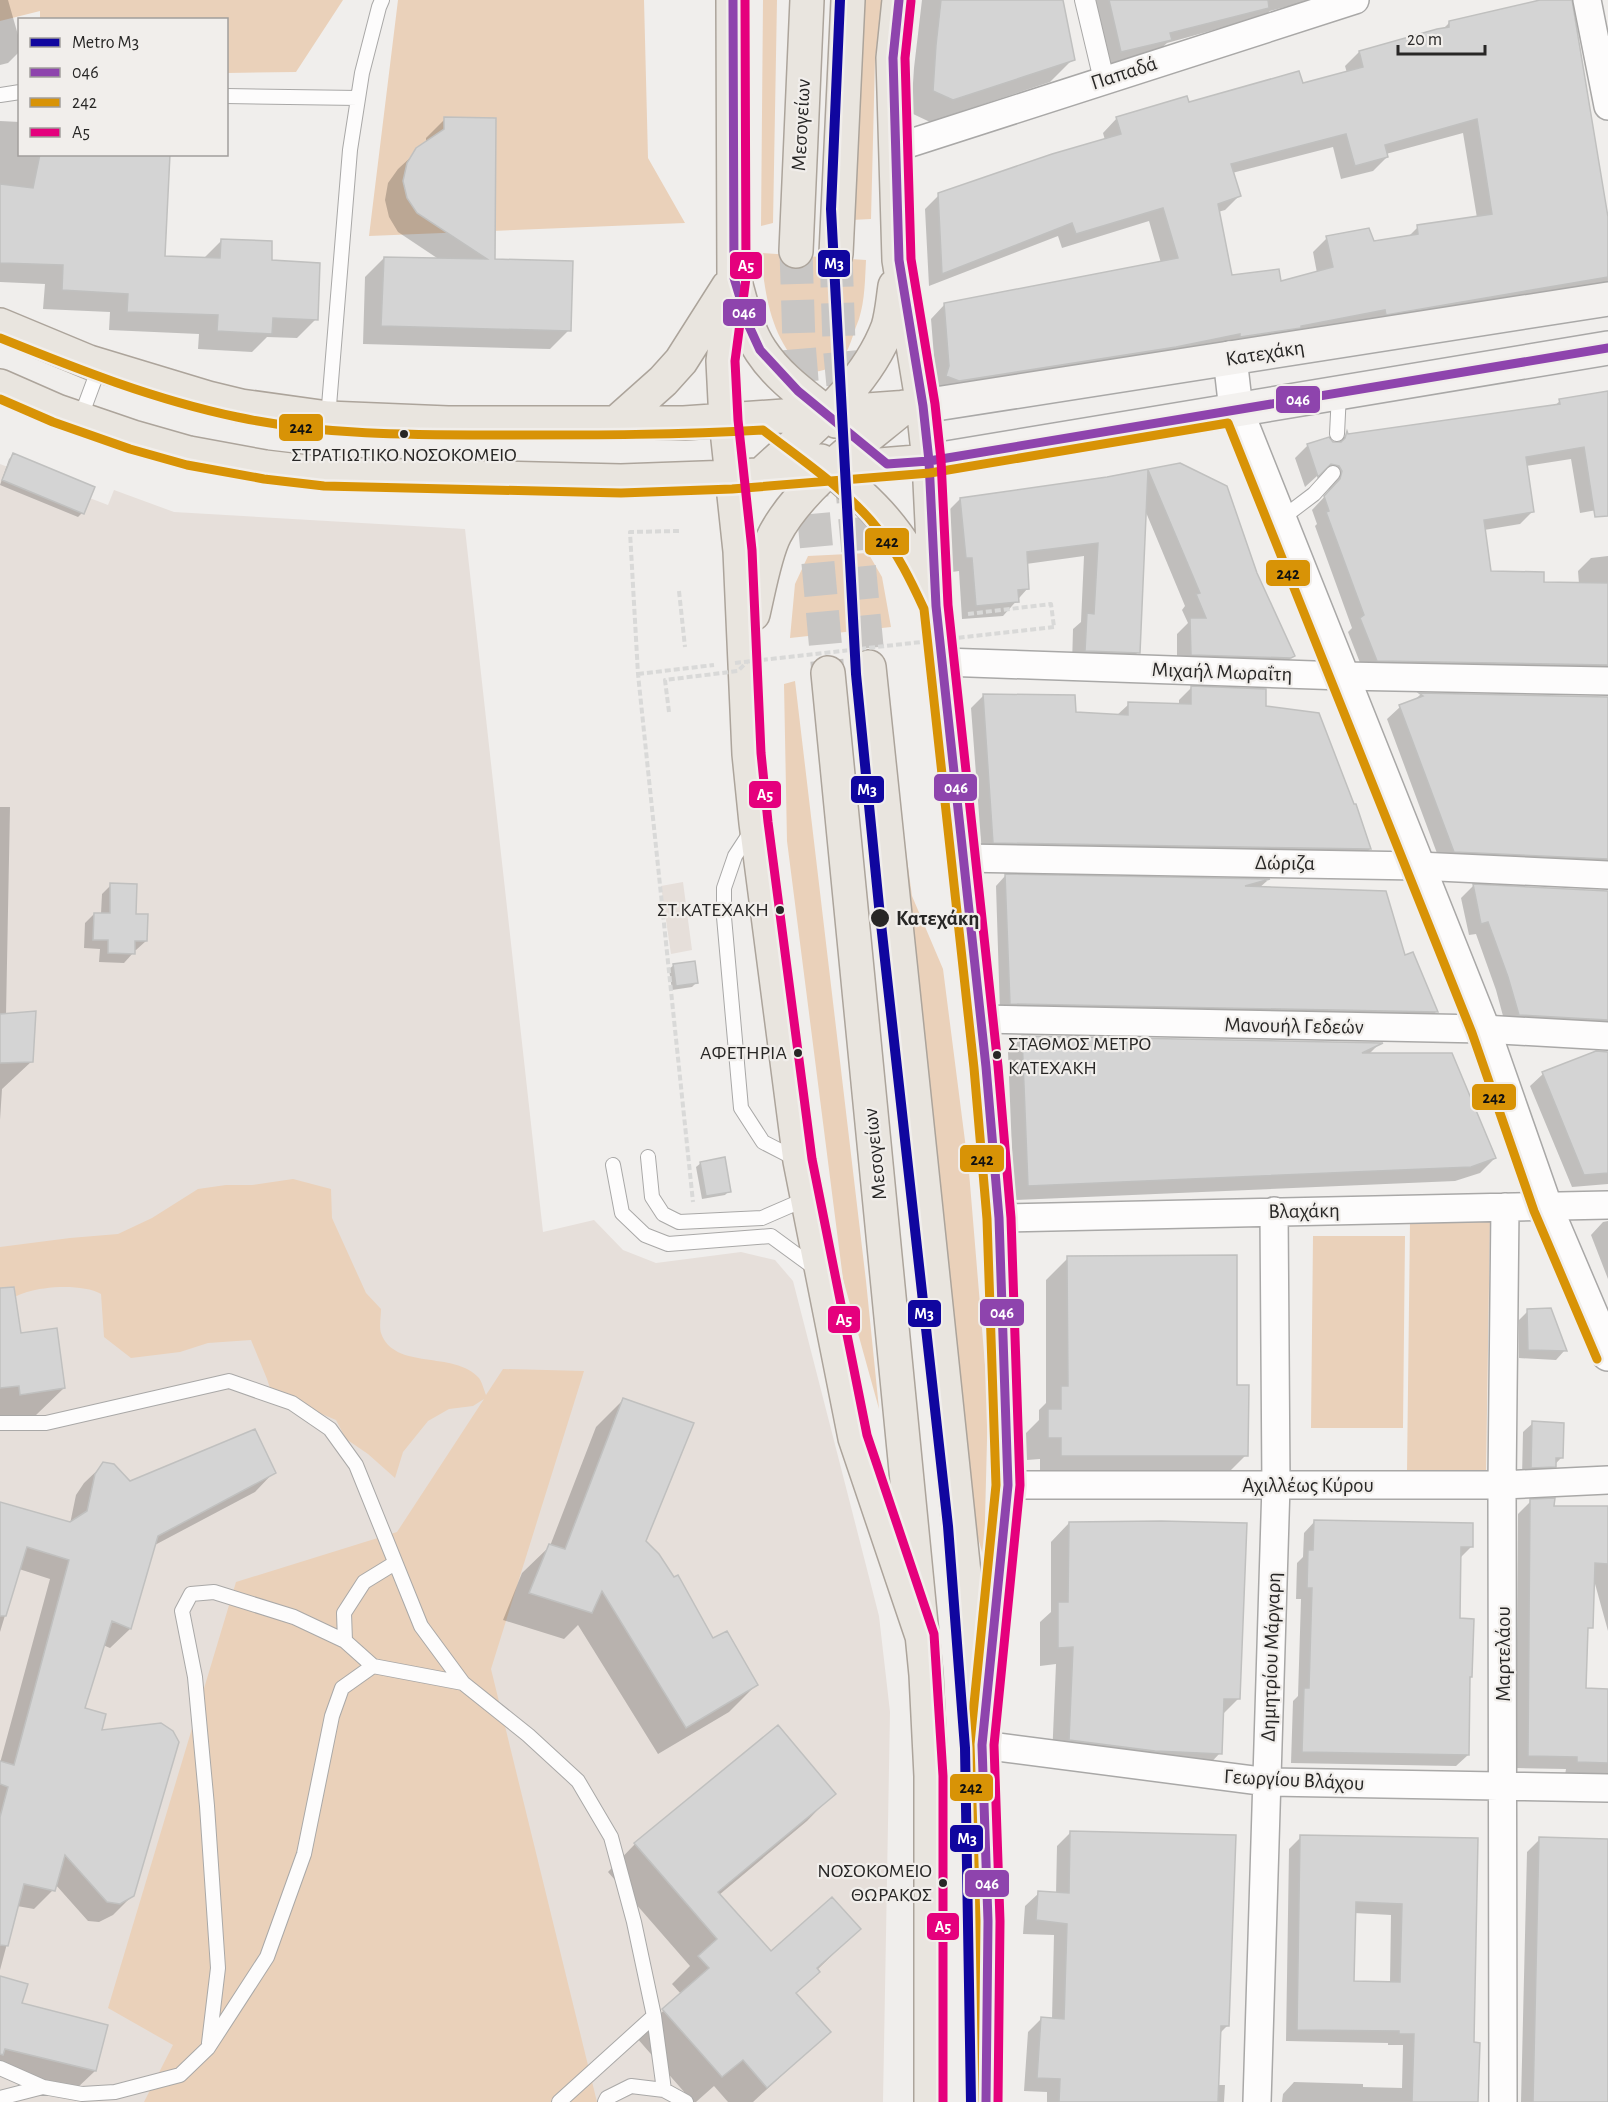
<svg xmlns="http://www.w3.org/2000/svg" width="1608" height="2102" font-family="'Alegreya Sans',sans-serif">
	<rect width="100%" height="100%" fill="#f0eeec"/>
	<!-- built -->
	<path fill="#e6dfda" d="M0,464l108,41 6,-15 60,22 291,17 78,703 51,-12 29,30 33,13 85,-11 34,8 18,21 86,335 11,96 -7,390h-883z
		M683,882l9,68 -21,4 -10,-68z"/>
	<!-- green -->
	<path fill="#ead1ba" d="M0,0h343l-47,72 -69,1 -1,-53 -186,-1v-8l-40,10z
		M398,0h246l4,158 37,65 -316,13z
		M763,0h14l-4,223 -12,3z
		M859,0h23l-7,60 -4,159 -20,1z
		M761,253l105,7c-1,19 -1,40 -7,59 -4,9 -7,21 -11,30 -2,4 -6,7 -9,10 -18,19 -34,15 -49,-5 -21,-29 -26,-67 -29,-101z
		M868,553l14,24 9,50 -101,11 5,-54 13,-28z
		M795,681l71,600 13,128 -36,-130 -56,-438 -3,-157z
		M883,682l29,214 31,73 26,203 19,229 -4,158 -16,-56z
		M293,1179l38,10 1,29 34,75 15,16c0,7 -2,17 0,24 13,38 73,17 98,45 3,4 5,12 7,17l17,-26 81,2 -93,298 106,433h-453l29,-57 -65,-37 128,-426 161,-50 87,-133 -11,7 -24,3 -21,12 -25,31 -8,26 -27,-24 -22,-15 -10,-19 -31,-13 -30,-4 -8,-24 -16,-39 -43,3 -28,9 -49,6 -27,-21 -3,-43c-17,-10 -55,-8 -74,-2 -10,3 -17,8 -27,9v-54l70,-9 48,-4 34,-16 46,-29 28,-4h26z
		M1410,1221h80l-4,252 -79,-1z
		M1313,1236h92l-2,192h-92z"/>
	<!-- shadow -->
	<path fill="#0003" fill-rule="evenodd" d="M0,0h8l12,42v9l-12,12 -8,2z
		M922,0h140l11,59 -23,23 -120,40 -19,-9 3,-45z
		M1094,0h217l-41,11 -6,5 -97,27 -10,9 -48,12z
		M1545,0h25l38,228v54l-6,7 -669,102 3,-9 -5,-63 14,-15 216,-41 -12,-42 -87,27 -4,-12 -129,50 -4,-77 14,-14 166,-55 -2,-7 14,-15 71,-14 114,-19 45,-12 -2,-7 14,-14 83,-22 7,-7zM1463,133l14,85 -59,9 -10,10 -35,5 -46,-4 -14,14 4,21 -37,10 -49,-6 -13,-65 7,-2 14,-14 -7,-23 101,-26 8,32 32,-8 14,-14 -1,-3z
		M445,119l49,142 75,69 -19,19 -187,-5 2,-67 19,-19 56,2 -42,-28 -9,-15 -4,-17 3,-17 10,-14 28,-26v-5z
		M0,121l20,1v32h148l-4,103 39,2 18,-18 49,21 46,57 -19,19 -30,-1 -15,15 -54,-3 1,-15 -90,-4 1,-18 -67,-3 2,-25 -45,-2z
		M1608,392v116l-28,5 -9,-54 -45,7 6,46 -12,12 -36,6 6,43 52,10 37,1 -1,-13 13,-13 17,-2v128l-244,-11 -16,-41 4,-4 -37,-102 2,-2 -5,-14 16,-17 2,-9 -4,-6 -9,-2 -12,11 -10,-29 13,-13 29,-1 10,-10v2l206,-29 7,-6z
		M13,455l69,58 -4,4 -78,-32 9,-26z
		M1180,465l76,108 37,83 -14,14 -102,-1v-35l11,-11 -6,-13 3,-4 -40,-96 -7,142 -14,15 -52,-2 1,-36 8,-7 3,-66 -58,8 2,24 -25,28 -41,3 -3,-48 -7,1 -6,-59 14,-14 147,-21z
		M1191,688l73,19 91,99 15,43 -12,12 -376,-7 -11,-146 12,-12 91,17 42,3 13,-12 50,1v-5z
		M1420,695l188,3v181l-167,-15 -54,-145 13,-12 13,-6z
		M0,807h10l-4,208 26,46 -30,28 -2,31z
		M1005,876l262,5 -8,7 145,69 8,-3 24,58 -10,10 -426,-9 -4,-127z
		M111,885l24,30 11,26 -10,9h-3v3l-9,10 -25,-1 1,-13 -16,-1 1,-25 9,-9h7l1,-20z
		M1473,886l135,6v142l-102,-7 -10,-37 -20,-56 -7,1 -8,-37z
		M674,965l22,18 -4,4 -20,3 -3,-21z
		M1022,1037l357,7 -10,10 126,104 -15,15 -25,8 -441,19 -6,-148z
		M1608,1052v132l-36,3 -42,-101 13,-12 53,-21z
		M701,1163l28,28 -4,4 -23,4 -6,-32z
		M1608,1221v58l-17,-44 12,-13z
		M1068,1258l168,128 10,69 -22,22 -184,1v-19l-13,1 -1,-27 13,-13v-10l7,-7v-123z
		M0,1310l64,78 -28,27 -36,5z
		M1528,1311l37,39 -9,10 -37,-2v-38z
		M623,1400l21,141 68,99 44,45 -27,27 -71,42 -80,-129 -14,14 -61,-19 19,-47 28,-27 46,-119z
		M1533,1423l28,35 -16,17 -23,2 1,-45z
		M104,1464l25,19 145,-11 -19,20 -102,54 -23,83 -20,19 -7,-3 -19,64 16,22 33,164 -20,20 -14,7 -11,-1 -33,-37 -2,6 -19,19 -17,-3 -17,64v-207l50,-184 -31,-10 -19,63v-128l70,20 6,-29 8,-12z
		M1531,1501l22,7 55,-1v124l-19,-69 -4,128h23v86l-43,-1 1,-6 -50,-1 2,-254z
		M1315,1521l156,26 -11,11 -2,62 13,56 -2,2 -1,77 -12,11 -165,-3 2,-62 5,-5 3,-97h-5l1,-36 6,-6 1,-24z
		M1069,1523l170,175 -17,17 -2,38 -18,19 -150,-14 4,-94 -16,2v-44l11,-10v-70z
		M778,1727l56,66 -27,28 -88,74 52,58 88,-24 -42,41 1,1 -23,23 34,38 -76,70h-25l-14,-16 -18,16h-3l-57,-65 45,-43 -9,-10 18,-18 -82,-94 27,-28z
		M1071,1832l157,193 -9,9 -2,51h8l-1,17h-177v-10l-23,-1 4,-59 13,-13h11l2,-84 -31,-1 2,-28 14,-13 17,1 1,-48z
		M1301,1837l176,3 -4,204 4,58h-195l1,-8 11,-12 69,2v3l39,1 1,-43h-15v-2l-102,-2 3,-192zM1354,1913l37,2 -1,68h-38z
		M1540,1839l68,1v262h-87l6,-250z
		M0,1978l20,26 86,22 -11,45 -20,19 -75,-19z"/>
	<!-- building -->
	<path fill="#d4d4d4" stroke="#c0c0bf" stroke-width="1.5" fill-rule="evenodd" d="M941,0h122l12,60 -122,40 -20,-9 3,-46z
		M1109,0h159l1,8 -99,25 2,7 -51,12z
		M1540,0h32l36,217v60l-222,38 -1,-5 -84,16v2l-61,9v-3l-64,13 -217,34 -13,-5 3,-10 -5,-63 234,-45 -15,-50 -87,26 -4,-11 -130,51 -4,-81 114,-39 69,-20 -5,-17 71,-21 2,6 110,-31 4,12 60,-16 -4,-16 78,-22 12,-2v-6zM1477,119l15,95 -75,11 1,9 -44,7 -5,-13 -43,8 7,31 -52,14 -2,-12 -47,6 -14,-71 23,-8 -10,-32 115,-30 9,32 33,-9 -3,-12z
		M444,117l52,1 -1,141 78,2 -2,70 -190,-5 3,-69 103,2 -70,-46 -10,-15 -4,-17 4,-18 9,-15 28,-19z
		M40,154h130l-5,102 55,2 1,-19 51,2v19l48,3 -2,57 -45,-2 -1,16 -55,-3 1,-16 -91,-3 1,-18 -66,-4 1,-25 -63,-2v-79l33,4z
		M1608,391v125l-13,1 -11,-70 -58,10 8,55 -50,8 7,51 53,1v10l64,1v82l-231,-4 -17,-43 4,-3 -38,-103 3,-1 -5,-15 16,-17 2,-8 -3,-5 -8,-2 -13,13 -11,-33 22,-7 4,5h8l4,-4 2,-7 1,3 212,-30 -1,-5z
		M13,453l82,34 -11,27 -82,-34z
		M1180,463l47,23 30,87 38,83 -4,2 -100,-3 -1,-37h16l-10,-24 4,-1 -52,-123 -8,183 -55,-2 2,-38 7,1 4,-71 -71,9 2,37 -11,1 1,12 -43,4 -4,-48h-6l-6,-60 147,-21z
		M1191,686l75,3v17l53,7 35,91h2l15,45 -378,-6 -10,-149 92,1 1,17 52,3v-13l63,2z
		M1419,693l189,4v162l-154,-7 -55,-147 24,-9z
		M1005,874l265,5 -25,7 141,5 19,64 8,-3 25,60 -428,-8z
		M110,883l27,1 -1,30h12l-1,27h-12v13l-27,-1v-13h-15l1,-27h16z
		M1473,884l135,7v129l-89,-5 -11,-38 -20,-55 -7,2z
		M695,961l3,22 -22,3 -3,-22z
		M36,1011l-3,51 -33,1v-49z
		M1022,1036l361,7 -21,10h90l44,105 -25,9 -443,19z
		M1596,1051l12,1v121l-24,2 -42,-103z
		M725,1157l6,35 -25,4 -6,-34z
		M1237,1255v130h12l-1,71h-187v-18h-13v-29h13v-23h7l-1,-130z
		M14,1287l7,46 36,-5 8,60 -45,7 -1,-9 -19,2v-100z
		M1551,1308l16,43 -39,-1 -1,-41z
		M623,1398l71,25 -48,118 13,13 15,23 4,-2 35,63 14,-7 31,54 -72,43 -84,-137 -10,22 -63,-20 20,-49 16,5z
		M1532,1421l32,2 -1,35h-7v9l-25,1z
		M255,1429l21,44 -118,63 -27,93 -19,-8 -27,87 21,6 -4,16 59,-7 12,8 6,11 -45,154 -14,8 -13,-2 -42,-47 -10,36 -31,-7 -16,62 -8,-1v-128l8,-30 -8,-3v-23l14,4 55,-205 -42,-13 -21,69h-6v-114l70,20 17,-11 8,-37 8,-12 11,2 16,17z
		M1555,1498l-1,8h54v58l-13,-1 -2,65h-5l-2,60 22,1v74l-31,-1v-5l-49,-1 2,-257z
		M1314,1520l159,3v24h-12l-1,71 14,1 -2,58h-2l-1,78 -167,-3 2,-64h5l3,-100h-5l1,-38h5z
		M1161,1521l86,2 -7,176h-16l-2,55 -67,-3 -86,-11 4,-93 -15,1v-46h10l1,-80z
		M778,1725l58,69 -118,98 53,59 61,-54 29,32 -44,39 3,4 -24,21 35,39 -64,56 -24,-28 -21,17 -60,-68 47,-41 -11,-12 19,-17 -83,-96z
		M1070,1831l166,4 -7,191h-8l-3,76h-159l1,-23 -23,-1 4,-61 23,2 3,-95 -31,-4 2,-29 31,2z
		M1300,1835l178,3 -4,204 6,1 -2,59h-66l2,-68h-15v-3l-102,-1zM1356,1902l46,2 -2,78 -46,-1z
		M1539,1837l69,2v263h-75z
		M0,1976l28,8 -6,19 86,22 -12,46 -91,-22 -2,6 -3,-1z"/>
	<g fill="none" stroke-linecap="round" stroke-linejoin="round">
		<!-- primary-tunnel -->
		<path stroke="#c8c6c4" stroke-width="33" stroke-dasharray="33 16" stroke-linecap="butt" d="M796,251l3,92 6,74
			M836,254l3,90 7,73
			M809,465l19,208
			M850,469l19,198"/>
		<!-- service casing -->
		<g stroke="#a9a8a7" stroke-width="16">
			<path id="service" d="M0,95l20,-3
				M226,96l132,2
				M328,418l22,-268 12,-77 17,-66 3,-7
				M80,419l20,-54
				M1337,434l2,-41
				M1281,519l33,-25 19,-21
				M752,830l-17,26 -11,32v29l17,191 22,34 35,18
				M648,1157l4,40 11,17 16,8 83,-4 46,-20
				M613,1165l9,48 23,22 23,9 103,-8 45,33
				M0,1423h46l183,-42 63,22 38,26 26,36 65,161 42,57 65,52 50,46 33,56 23,85 20,94 10,74
				M345,1641l-1,-28 20,-31 31,-19
				M209,2043l9,-75 -11,-162 -12,-129 -13,-66 9,-17 23,-2 80,25 51,24 28,25
				M0,2068l43,19 39,7 33,-2 65,-17 28,-27 59,-91 37,-103 28,-138 10,-28 31,-22 90,17
				M0,2098l43,-11
				M559,2102l95,-86
				M605,2102l2,-4 24,-12 33,4 22,12"/>
		</g>
		<!-- pedestrian casing -->
		<g stroke="#a9a8a7" stroke-width="22">
			<path id="pedestrian" d="M1085,0l19,80"/>
		</g>
		<!-- minor casing -->
		<g stroke="#a9a8a7" stroke-width="30">
			<path id="minor" d="M1587,0l21,106
				M895,148l460,-148
				M943,662l400,14 265,5
				M962,858l456,8 190,9
				M981,1019l502,10 125,7
				M999,1218l609,-13
				M1008,1485h494l106,-5
				M982,1745l286,37 340,6
				M1257,2102l19,-617 -2,-274
				M1503,2102l-1,-617 3,-278"/>
		</g>
		<!-- tertiary casing -->
		<g stroke="#a9a8a7" stroke-width="36">
			<path id="tertiary" d="M1230,358l6,52 247,619 62,177 63,148"/>
		</g>
		<!-- secondary casing -->
		<g stroke="#a9a8a7" stroke-width="36">
			<path id="secondary" d="M923,406l685,-107
				M929,461l679,-113"/>
		</g>
		<!-- primary casing -->
		<g stroke="#aca49b" stroke-width="36">
			<path id="primary" d="M733,0l1,278 -11,83 3,60 14,130 9,203 7,69 44,338 55,277 67,198
				M899,0l-6,58 6,202 24,146 6,55 7,145 50,461 13,151 9,267 -26,260
				M796,251l11,-251
				M836,254l12,-254
				M736,285c6,22 12,47 25,66 19,29 49,48 75,70
				M0,325l89,37 119,36 33,8 87,12 120,5h236l239,-17
				M0,386l57,25 76,26 56,16 76,14 59,7 297,7 110,-4 198,-16
				M617,422l46,-41 18,-20 47,-74
				M821,461c52,42 81,71 109,132
				M762,474c47,-44 103,-86 126,-147 4,-13 5,-28 7,-41
				M753,614c5,-21 12,-61 22,-80 26,-49 87,-92 129,-127
				M869,667l113,1078 6,176 -2,181
				M828,673l98,1002 5,101v326"/>
		</g>
		<!-- path -->
		<path stroke="#d9d9d8" stroke-width="4" stroke-dasharray="6 3" stroke-linecap="butt" d="M679,531l-49,1 8,142 55,528
			M679,591l6,56
			M968,614l83,-10 3,23
			M638,674l76,-9"/>
		<!-- service -->
		<use href="#service" stroke="#fdfcfc" stroke-width="14"/>
		<!-- pedestrian -->
		<use href="#pedestrian" stroke="#fdfcfc" stroke-width="20"/>
		<!-- minor -->
		<use href="#minor" stroke="#fdfcfc" stroke-width="27"/>
		<!-- tertiary -->
		<use href="#tertiary" stroke="#fdfcfc" stroke-width="33"/>
		<!-- secondary -->
		<use href="#secondary" stroke="#f3f1ef" stroke-width="33"/>
		<!-- primary -->
		<use href="#primary" stroke="#e9e5df" stroke-width="33"/>
		<!-- path-bridge -->
		<path stroke="#d9d9d8" stroke-width="4" stroke-dasharray="6 3" stroke-linecap="butt" d="M735,663l319,-36
			M669,712l-4,-32 73,-9 9,-9"/>
		<!-- bus-1 casing -->
		<g stroke="#f1eeeb" stroke-width="14">
			<path id="bus-1" d="M733,0l1,278 14,46 12,26 38,41 89,73 42,-3 679,-113
				M899,0l-6,58 6,202 24,146 6,55 7,145 50,461 13,151 9,267 -26,260 6,176 -2,181"/>
		</g>
		<!-- bus-2 casing -->
		<g stroke="#f1eeeb" stroke-width="14">
			<path id="bus-2" d="M0,338c77,31 155,62 237,79 89,19 181,18 272,18 84,0 169,0 254,-5 40,31 84,60 115,99 20,25 33,52 46,80l50,459 13,151 9,266 -26,259 6,177 -2,181
				M0,399l53,23 77,27 57,16 77,14 60,7 297,7 111,-4 198,-16 298,-50 244,610 62,178 63,148"/>
		</g>
		<!-- bus-3 casing -->
		<g stroke="#f1eeeb" stroke-width="14">
			<path id="bus-3" d="M745,0l1,278 -11,83 3,59 14,130 9,203 7,69 44,337 55,276 67,199 9,142v326
				M911,1l-6,57 6,201 24,145 6,56 7,145 50,461 13,152 9,267 -26,260 6,176 -2,181"/>
		</g>
		<!-- bus-1 -->
		<use href="#bus-1" stroke="#8e44ad" stroke-width="9"/>
		<!-- bus-2 -->
		<use href="#bus-2" stroke="#d89306" stroke-width="9"/>
		<!-- bus-3 -->
		<use href="#bus-3" stroke="#e5007d" stroke-width="9"/>
		<!-- metro-1 casing -->
		<g stroke="#f1eeeb" stroke-width="15">
			<path id="metro-1" d="M840,0l-9,209 25,465 23,232 69,620 17,222 6,354"/>
		</g>
		<!-- metro-1 -->
		<use href="#metro-1" stroke="#10069f" stroke-width="10"/>
	</g>
	<!-- markers -->
	<g fill="#282726" stroke="#f1eeeb" stroke-width="2">
		<circle cx="404" cy="434" r="5"/>
		<circle cx="780" cy="910" r="5"/>
		<circle cx="880" cy="918" r="10"/>
		<circle cx="798" cy="1053" r="5"/>
		<circle cx="997" cy="1055" r="5"/>
		<circle cx="943" cy="1883" r="5"/>
	</g>
	<g text-anchor="middle" dominant-baseline="central" stroke-width="4.5" stroke-linejoin="round" paint-order="stroke">
		<!-- bus labels -->
		<g font-size="20" fill="#282726" stroke="#f1eeeb" text-anchor="end">
			<text x="404" y="455" text-anchor="middle">ΣΤΡΑΤΙΩΤΙΚΟ ΝΟΣΟΚΟΜΕΙΟ</text>
			<text x="769" y="910">ΣΤ.ΚΑΤΕΧΑΚΗ</text>
			<text x="1008" y="1044" text-anchor="start">ΣΤΑΘΜΟΣ ΜΕΤΡΟ<tspan x="1008" dy="24">ΚΑΤΕΧΑΚΗ</tspan></text>
			<text x="787" y="1053">ΑΦΕΤΗΡΙΑ</text>
			<text x="932" y="1871">ΝΟΣΟΚΟΜΕΙΟ<tspan x="932" dy="24">ΘΩΡΑΚΟΣ</tspan></text>
		</g>
		<!-- street labels -->
		<g font-size="21" fill="#282726" stroke="#f1eeeb">
			<text transform="translate(1124 73) rotate(-18)">Παπαδά</text>
			<text transform="translate(801 125) rotate(-87)">Μεσογείων</text>
			<text transform="translate(1265 353) rotate(-9)">Κατεχάκη</text>
			<text transform="translate(1222 672) rotate(2)">Μιχαήλ Μωραΐτη</text>
			<text transform="translate(1285 863) rotate(1)">Δώριζα</text>
			<text transform="translate(1294 1026) rotate(1)">Μανουήλ Γεδεών</text>
			<text transform="translate(875 1154) rotate(-96)">Μεσογείων</text>
			<text transform="translate(1304 1211) rotate(-1)">Βλαχάκη</text>
			<text x="1308" y="1485">Αχιλλέως Κύρου</text>
			<text transform="translate(1503 1654) rotate(-90)">Μαρτελάου</text>
			<text transform="translate(1271 1657) rotate(-88)">Δημητρίου Μάργαρη</text>
			<text transform="translate(1294 1780) rotate(3)">Γεωργίου Βλάχου</text>
		</g>
		<!-- stop labels -->
		<g font-size="21" font-weight="bold" fill="#282726" stroke="#f1eeeb" text-anchor="start">
			<text x="896" y="918">Κατεχάκη</text>
		</g>
	</g>
	<g stroke="#f1eeeb" stroke-width="2">
		<rect x="817" y="249" width="34" height="29" rx="6" fill="#10069f"/>
		<rect x="729" y="251" width="34" height="29" rx="6" fill="#e5007d"/>
		<rect x="722" y="298" width="45" height="29" rx="6" fill="#8e44ad"/>
		<rect x="1275" y="385" width="46" height="29" rx="6" fill="#8e44ad"/>
		<rect x="278" y="413" width="46" height="29" rx="6" fill="#d89306"/>
		<rect x="864" y="527" width="46" height="29" rx="6" fill="#d89306"/>
		<rect x="1265" y="559" width="46" height="28" rx="6" fill="#d89306"/>
		<rect x="933" y="773" width="45" height="29" rx="6" fill="#8e44ad"/>
		<rect x="850" y="775" width="35" height="29" rx="6" fill="#10069f"/>
		<rect x="748" y="780" width="34" height="29" rx="6" fill="#e5007d"/>
		<rect x="1471" y="1083" width="46" height="28" rx="6" fill="#d89306"/>
		<rect x="959" y="1144" width="46" height="29" rx="6" fill="#d89306"/>
		<rect x="979" y="1298" width="46" height="29" rx="6" fill="#8e44ad"/>
		<rect x="907" y="1299" width="35" height="29" rx="6" fill="#10069f"/>
		<rect x="827" y="1305" width="34" height="29" rx="6" fill="#e5007d"/>
		<rect x="949" y="1773" width="45" height="29" rx="6" fill="#d89306"/>
		<rect x="949" y="1824" width="35" height="29" rx="6" fill="#10069f"/>
		<rect x="964" y="1869" width="46" height="29" rx="6" fill="#8e44ad"/>
		<rect x="926" y="1912" width="34" height="29" rx="6" fill="#e5007d"/>
	</g>
	<g font-size="16" text-anchor="middle" font-weight="bold" fill="#fff">
		<text x="834" y="269">Μ3</text>
		<text x="746" y="271">A5</text>
		<text x="744" y="318">046</text>
		<text x="1298" y="405">046</text>
		<text x="956" y="793">046</text>
		<text x="867" y="795">Μ3</text>
		<text x="765" y="800">A5</text>
		<text x="1002" y="1318">046</text>
		<text x="924" y="1319">Μ3</text>
		<text x="844" y="1325">A5</text>
		<text x="967" y="1844">Μ3</text>
		<text x="987" y="1889">046</text>
		<text x="943" y="1932">A5</text>
	</g>
	<g font-size="16" text-anchor="middle" font-weight="bold" fill="#111">
		<text x="301" y="433">242</text>
		<text x="887" y="547">242</text>
		<text x="1288" y="579">242</text>
		<text x="1494" y="1103">242</text>
		<text x="982" y="1165">242</text>
		<text x="971" y="1793">242</text>
	</g>
	<!-- legend -->
	<rect x="18" y="18" width="210" height="138" fill="#f1eeeb" stroke="#a19e9c" stroke-width="1.5"/>
	<rect x="30" y="38" width="30" height="9" fill="#10069f" stroke="#a19e9c" stroke-width="1.5"/>
	<text x="72" y="48" font-size="18" fill="#282726">Metro Μ3</text>
	<rect x="30" y="68" width="30" height="9" fill="#8e44ad" stroke="#a19e9c" stroke-width="1.5"/>
	<text x="72" y="78" font-size="18" fill="#282726">046</text>
	<rect x="30" y="98" width="30" height="9" fill="#d89306" stroke="#a19e9c" stroke-width="1.5"/>
	<text x="72" y="108" font-size="18" fill="#282726">242</text>
	<rect x="30" y="128" width="30" height="9" fill="#e5007d" stroke="#a19e9c" stroke-width="1.5"/>
	<text x="72" y="138" font-size="18" fill="#282726">A5</text>
	<!-- scale -->
	<path d="M1398 45v9h87v-9" fill="none" stroke="#282726" stroke-width="3"/>
	<text x="1407" y="45" font-size="18" fill="#282726" stroke="#f1eeeb" stroke-width="4.5" paint-order="stroke">20 m</text>
</svg>
